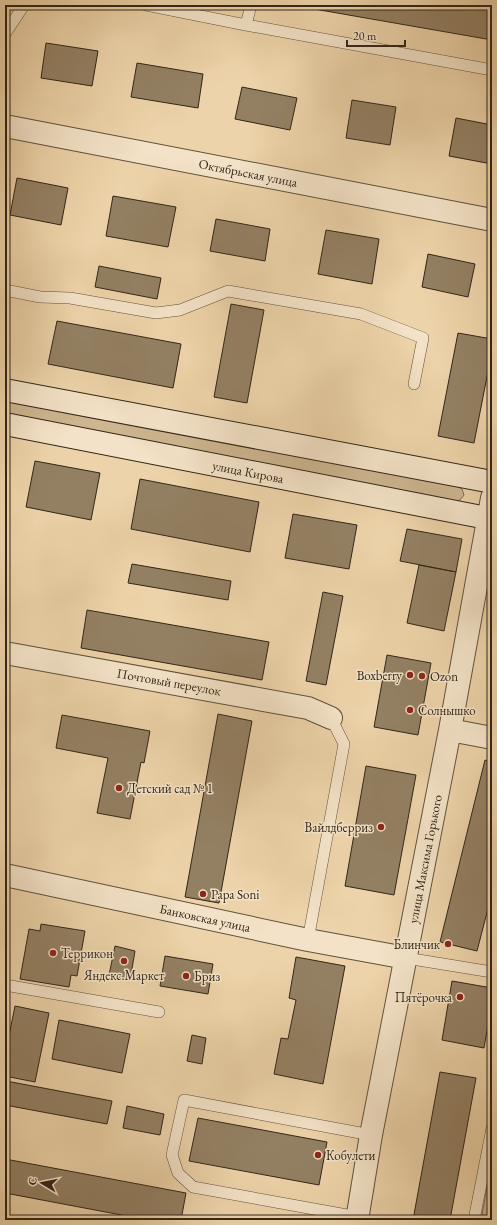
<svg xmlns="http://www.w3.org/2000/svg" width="497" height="1225" font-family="'EB Garamond',serif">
	<rect width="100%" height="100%" fill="#edd3a9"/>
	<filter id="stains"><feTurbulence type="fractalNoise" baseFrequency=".005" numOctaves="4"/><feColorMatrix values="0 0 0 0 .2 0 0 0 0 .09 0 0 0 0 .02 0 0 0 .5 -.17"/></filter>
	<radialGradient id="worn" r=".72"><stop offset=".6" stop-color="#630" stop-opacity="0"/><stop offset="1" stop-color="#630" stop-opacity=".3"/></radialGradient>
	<!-- green -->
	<path fill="#cdb690" stroke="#806e54" d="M5,399l451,87 6,3 2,6 -4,5 -5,1 -450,-87z
		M492,1158v59l-10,-2z"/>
	<!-- building -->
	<path fill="#938063" stroke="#322618" d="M298,5h194v35l-195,-34z
		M46,43l52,8 -6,35 -51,-8z
		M137,63l66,11 -5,34 -67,-11z
		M242,87l55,11 -7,32 -55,-11z
		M352,100l44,7 -6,38 -44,-7z
		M456,118l36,7v39l-43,-8z
		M17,178l51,10 -7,37 -51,-10z
		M113,196l63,11 -8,40 -62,-11z
		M216,219l54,10 -5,32 -55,-10z
		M326,230l53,9 -7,45 -54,-10z
		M428,254l47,10 -7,33 -46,-10z
		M99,266l62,12 -4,21 -62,-12z
		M231,304l33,6 -17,93 -33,-6z
		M57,321l124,23 -8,44 -125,-24z
		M458,333l34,6v12l-18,92 -36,-7z
		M35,461l65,12 -9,47 -65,-13z
		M140,479l119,23 -9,50 -119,-23z
		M293,514l64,11 -8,44 -64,-11z
		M407,529l55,10 -6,33 -56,-11z
		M132,564l99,17 -3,19 -100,-17z
		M419,565l37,7 -12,59 -37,-8z
		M323,592l20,4 -17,89 -20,-4z
		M87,610l182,32 -7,38 -181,-32z
		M387,655l44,8 -13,72 -44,-8z
		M218,714l34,7 -33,182 -34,-6z
		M62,715l88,16 -6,32 -3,-1 -11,57 -33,-6 11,-55 -52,-10z
		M485,760l7,2v131l-15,58 -37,-9z
		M366,766l50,9 -22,120 -49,-9z
		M41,924l44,7 -8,45 -6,-1 -2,12 -49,-8 9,-50 11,2z
		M115,946l20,5 -5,29 -21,-5z
		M165,956l48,8 -5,30 -48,-8z
		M296,957l49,9 -22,118 -49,-10 7,-36 7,1 8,-39 -7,-2z
		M452,981l40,7v14l-8,46 -42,-8z
		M15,1006l34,7 -14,69 -30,-6v-20z
		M59,1020l71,14 -8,39 -70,-14z
		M192,1035l14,3 -4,26 -15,-3z
		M440,1072l36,6 -26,142h-37z
		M6,1081l106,20 -5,23 -102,-19z
		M127,1106l37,8 -4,21 -37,-7z
		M198,1118l129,24 -8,43 -130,-24z
		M5,1159l181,34 -5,27h-33l-143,-27z"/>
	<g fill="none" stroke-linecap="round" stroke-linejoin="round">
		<!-- lane casing -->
		<g stroke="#61513c" stroke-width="12">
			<path id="lane" d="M146,5l100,20 246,45
				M246,25l5,-20
				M5,34l19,-29
				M5,290l35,7 30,1 86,15 24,-3 48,-19 133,23 62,24 -9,46
				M308,940l36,-196 -13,-26
				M406,958l86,14
				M5,985l154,27
				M358,1217l-165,-30 -15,-14 -6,-18 12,-55 187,35
				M474,1220l18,-92"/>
		</g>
		<!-- street casing -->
		<g stroke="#61513c" stroke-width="24">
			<path id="street" d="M5,126l487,94
				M5,653l303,55 23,10
				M450,730l42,8
				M5,875l303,65 98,18
				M357,1220l14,-85 79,-405 42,-232"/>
		</g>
		<!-- secondary casing -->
		<g stroke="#322618" stroke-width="24">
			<path id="secondary" d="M5,390l487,92
				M5,424l487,95"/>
		</g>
		<!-- lane -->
		<use href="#lane" stroke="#f3e2c7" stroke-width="11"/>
		<!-- street -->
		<use href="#street" stroke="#f3e2c7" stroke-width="22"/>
		<!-- secondary -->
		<use href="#secondary" stroke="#f3e2c7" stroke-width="22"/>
	</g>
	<!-- markers -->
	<g fill="#8f2418" stroke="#f3e2c7" stroke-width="1.5">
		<circle cx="410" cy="675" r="4"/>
		<circle cx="422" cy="676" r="4"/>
		<circle cx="410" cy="710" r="4"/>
		<circle cx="119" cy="788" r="4"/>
		<circle cx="381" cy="827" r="4"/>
		<circle cx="203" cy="894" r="4"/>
		<circle cx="448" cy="944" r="4"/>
		<circle cx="53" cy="953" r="4"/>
		<circle cx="124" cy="961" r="4"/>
		<circle cx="186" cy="976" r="4"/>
		<circle cx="460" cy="997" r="4"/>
		<circle cx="318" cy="1155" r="4"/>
	</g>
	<g text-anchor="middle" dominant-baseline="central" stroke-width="3" stroke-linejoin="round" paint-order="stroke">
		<!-- street labels -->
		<g font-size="13" fill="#322618" stroke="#f3e2c7">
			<text transform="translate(248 173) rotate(11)">Октябрьская улица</text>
			<text transform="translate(248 472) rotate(11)">улица Кирова</text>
			<text transform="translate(169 682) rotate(10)">Почтовый переулок</text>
			<text transform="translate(425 859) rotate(-79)">улица Максима Горького</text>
			<text transform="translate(205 918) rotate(12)">Банковская улица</text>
		</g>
		<!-- poi labels -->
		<g font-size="13" fill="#322618" stroke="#f3e2c7" text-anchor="start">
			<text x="402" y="675" text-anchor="end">Boxberry</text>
			<text x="430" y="676">Ozon</text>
			<text x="418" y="710">Солнышко</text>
			<text x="127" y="788">Детский сад № 1</text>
			<text x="373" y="827" text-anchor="end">Вайлдберриз</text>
			<text x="211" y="894">Papa Soni</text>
			<text x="440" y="944" text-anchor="end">Блинчик</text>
			<text x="61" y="953">Террикон</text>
			<text x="124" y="975" text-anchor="middle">Яндекс.Маркет</text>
			<text x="194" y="976">Бриз</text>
			<text x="452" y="997" text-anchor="end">Пятёрочка</text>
			<text x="326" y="1155">Кобулети</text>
		</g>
	</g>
	<!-- margin -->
	<rect width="497" height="1225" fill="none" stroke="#edd3a9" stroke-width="20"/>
	<rect x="6" y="6" width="485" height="1213" fill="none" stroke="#322618" stroke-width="2"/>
	<rect x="10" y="10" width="477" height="1205" fill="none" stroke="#322618"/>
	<!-- north arrow -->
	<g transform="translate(42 1183) rotate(280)" stroke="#f3e2c7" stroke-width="3" paint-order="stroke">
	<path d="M0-3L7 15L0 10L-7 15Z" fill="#322618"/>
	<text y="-6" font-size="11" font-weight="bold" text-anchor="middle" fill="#322618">С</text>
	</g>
	<!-- scale -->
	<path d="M347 40v6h58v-6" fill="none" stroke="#322618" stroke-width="2"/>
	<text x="353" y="40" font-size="12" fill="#322618" stroke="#f3e2c7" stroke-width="3" paint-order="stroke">20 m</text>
	<rect width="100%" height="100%" filter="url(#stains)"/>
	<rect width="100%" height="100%" fill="url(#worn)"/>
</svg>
